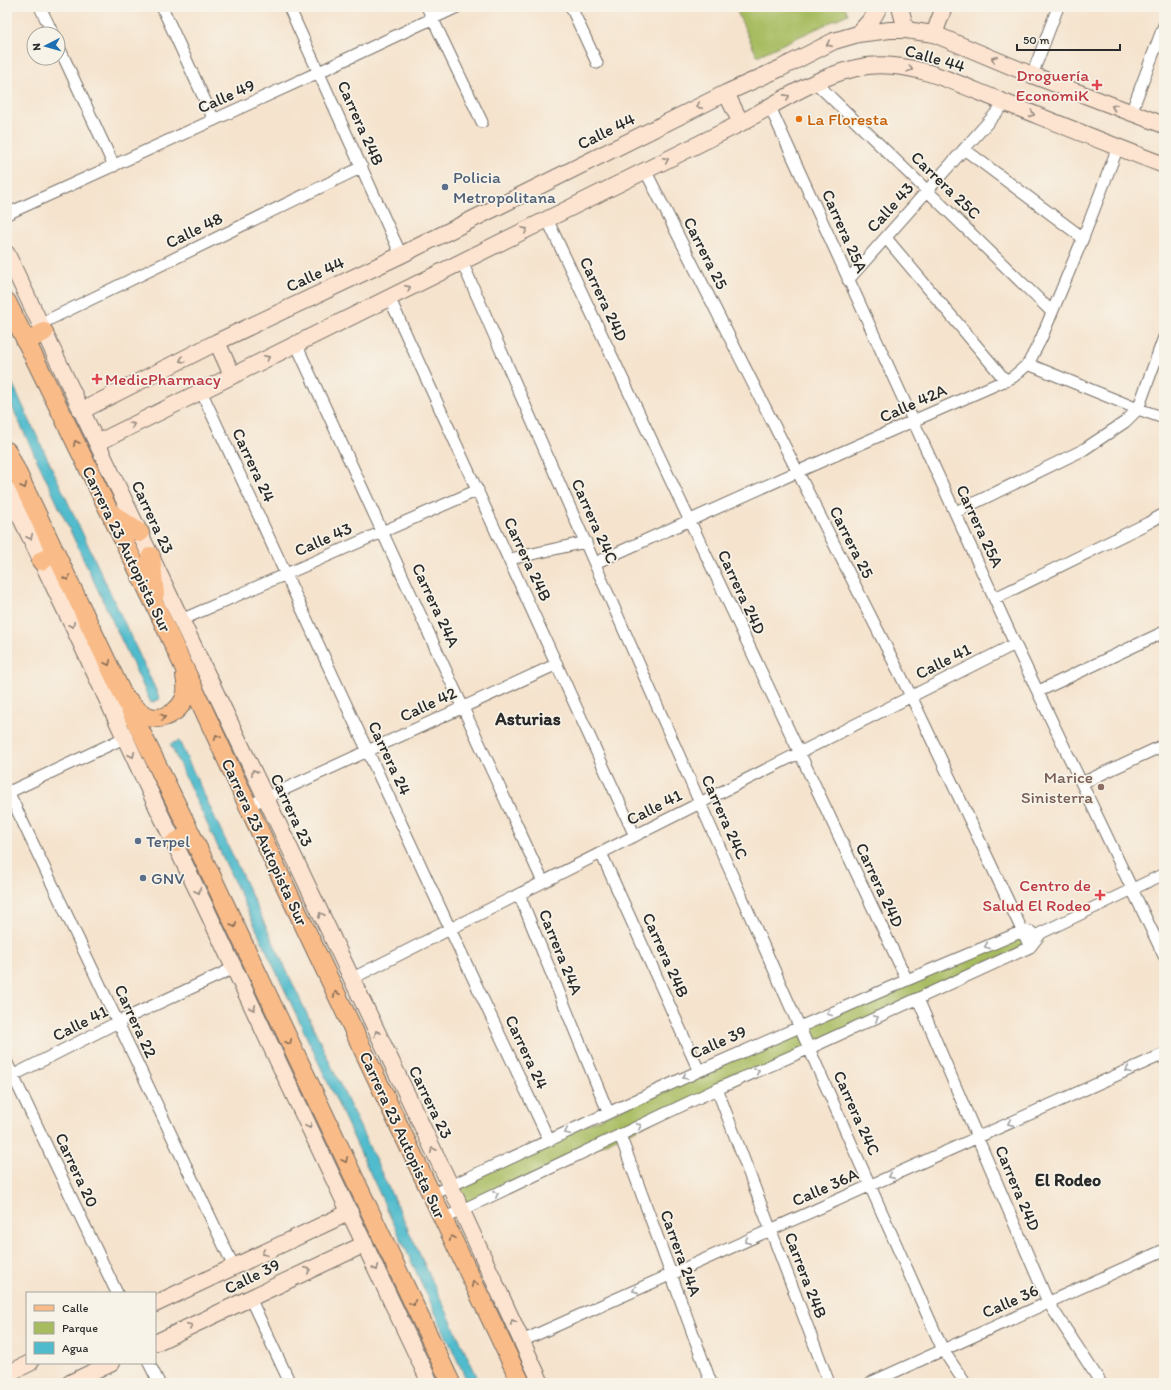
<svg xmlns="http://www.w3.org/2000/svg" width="1171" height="1390" font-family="Itim,sans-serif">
	<rect width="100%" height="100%" fill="#f7f3e8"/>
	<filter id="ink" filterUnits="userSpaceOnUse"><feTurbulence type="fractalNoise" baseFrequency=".025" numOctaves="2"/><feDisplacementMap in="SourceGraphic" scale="8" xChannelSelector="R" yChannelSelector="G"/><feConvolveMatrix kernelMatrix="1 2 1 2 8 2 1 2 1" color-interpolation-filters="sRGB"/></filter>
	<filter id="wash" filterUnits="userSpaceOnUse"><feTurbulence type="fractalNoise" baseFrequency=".012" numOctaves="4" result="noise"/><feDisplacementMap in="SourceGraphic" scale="16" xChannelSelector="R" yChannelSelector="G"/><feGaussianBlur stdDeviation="0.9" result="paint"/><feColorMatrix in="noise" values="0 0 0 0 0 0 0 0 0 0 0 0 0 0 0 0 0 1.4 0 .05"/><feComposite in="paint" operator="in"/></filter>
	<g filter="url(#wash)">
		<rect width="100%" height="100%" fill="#f5e3cd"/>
		<!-- green -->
		<path fill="#a7bc61" stroke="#697446" d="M735,7h110l3,7 -91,42z
			M1023,931l7,16 -569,263 -11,-25z"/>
		<!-- water -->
		<path fill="#50bbcc" stroke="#3e737c" d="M7,372l153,327 -9,4 -144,-307z
			M179,741l301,642h-12l-298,-639z"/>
	</g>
	<g filter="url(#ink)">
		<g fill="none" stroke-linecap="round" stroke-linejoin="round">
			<!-- street casing -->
			<g stroke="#726b64" stroke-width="13">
				<path id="street" d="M40,7l13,27
					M162,7l52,113
					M289,7l112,248
					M427,7l55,115
					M571,7l26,56
					M58,45l56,121
					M1032,75l26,-68
					M816,83l236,229
					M770,107l245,537 149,312
					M1131,113l33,-88
					M964,149l119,89
					M645,170l266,526 119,251
					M7,214l312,-142 138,-65
					M547,219l360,761
					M886,238l120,143
					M462,262l238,541 243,547 22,33
					M848,280l157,-177
					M389,297l246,539
					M40,324l322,-157
					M296,344l247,538
					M1028,364l110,45 26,9
					M201,391l249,538 99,211
					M956,512l127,-62 42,-28 13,-13 26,-72
					M510,559l76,-17
					M595,563l202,-91 216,-95 15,-13 13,-25 42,-101 35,-91
					M995,598l153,-75 16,-9
					M181,620l297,-130
					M1039,691l125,-59
					M1082,783l82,-38
					M7,789l227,478
					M7,793l117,-55
					M248,806l309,-142
					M601,853l98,218
					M519,894l89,218
					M351,979l664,-335
					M918,999l130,303 53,81
					M7,1063l110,230
					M8,1078l110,-56 116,-54
					M717,1089l112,294
					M620,1135l91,248
					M431,1195l268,-124 208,-91 116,-49 8,1
					M443,1219l274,-130 93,-41 220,-101 11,-14 123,-59
					M250,1298l40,85
					M522,1341l642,-287
					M149,1363l10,20
					M870,1383l294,-133"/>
			</g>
			<!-- secondary casing -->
			<g stroke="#726b64" stroke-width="18">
				<path id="secondary" d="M900,7l6,23
					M858,34l16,-18 5,-9
					M934,34l10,-27
					M726,93l15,30
					M7,254l443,931 91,198
					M217,342l15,33
					M81,411l136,-69 184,-87 325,-162 55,-25 53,-27 24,-7 32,-4h16l28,4 98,41 132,50
					M97,443l644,-320c38,-21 82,-51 126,-57 48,-6 95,20 139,37 53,21 105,42 158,62
					M7,489l73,152 77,166 44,91 229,485
					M155,1304l195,-92
					M155,1343l210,-99
					M7,1374l23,-11
					M70,1383l42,-20"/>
			</g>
			<!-- primary casing -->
			<g stroke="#726b64" stroke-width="20">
				<path id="primary" d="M7,302l150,307 123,266 241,508
					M26,342l18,-10
					M7,451l114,240 91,186 239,506
					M111,513l29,20
					M151,556l4,38
					M41,561l15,-8
					M129,701c5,6 9,11 16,14 17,9 37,-4 41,-22 1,-6 0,-12 -1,-18
					M174,843l17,-10"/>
			</g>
			<!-- street -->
			<use href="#street" stroke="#fff" stroke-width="11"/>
			<!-- secondary -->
			<use href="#secondary" stroke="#fde4d0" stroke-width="16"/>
			<!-- primary -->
			<use href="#primary" stroke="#f9bc89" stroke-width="18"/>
		</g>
		<!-- one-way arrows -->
		<defs><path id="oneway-chevron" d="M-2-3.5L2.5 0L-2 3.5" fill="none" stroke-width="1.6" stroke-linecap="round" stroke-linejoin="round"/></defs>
		<g stroke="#94887e">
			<use href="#oneway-chevron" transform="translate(829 44) rotate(154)"/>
			<use href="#oneway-chevron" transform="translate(994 59) rotate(-157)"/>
			<use href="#oneway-chevron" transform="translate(910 69) rotate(15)"/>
			<use href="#oneway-chevron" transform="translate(787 97) rotate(-29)"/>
			<use href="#oneway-chevron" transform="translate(699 106) rotate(154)"/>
			<use href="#oneway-chevron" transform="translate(1114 107) rotate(-159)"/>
			<use href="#oneway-chevron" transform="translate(1032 114) rotate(21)"/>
			<use href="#oneway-chevron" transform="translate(666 160) rotate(-26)"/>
			<use href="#oneway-chevron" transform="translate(525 230) rotate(-27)"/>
			<use href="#oneway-chevron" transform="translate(408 288) rotate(-26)"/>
			<use href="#oneway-chevron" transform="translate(267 358) rotate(-26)"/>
			<use href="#oneway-chevron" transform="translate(182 360) rotate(153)"/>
			<use href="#oneway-chevron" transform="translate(132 425) rotate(-26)"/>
			<use href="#oneway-chevron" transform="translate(30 537) rotate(64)"/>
			<use href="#oneway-chevron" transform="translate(72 625) rotate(64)"/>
			<use href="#oneway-chevron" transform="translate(132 755) rotate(65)"/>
			<use href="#oneway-chevron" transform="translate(254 772) rotate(-116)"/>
			<use href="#oneway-chevron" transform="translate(198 891) rotate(63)"/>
			<use href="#oneway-chevron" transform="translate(321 915) rotate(-115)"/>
			<use href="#oneway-chevron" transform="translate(253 1008) rotate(65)"/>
			<use href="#oneway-chevron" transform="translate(377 1033) rotate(-116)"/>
			<use href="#oneway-chevron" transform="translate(309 1126) rotate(65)"/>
			<use href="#oneway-chevron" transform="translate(433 1150) rotate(-116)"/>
			<use href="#oneway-chevron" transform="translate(264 1253) rotate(155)"/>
			<use href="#oneway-chevron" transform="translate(376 1268) rotate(65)"/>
			<use href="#oneway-chevron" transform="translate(308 1270) rotate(-25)"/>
			<use href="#oneway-chevron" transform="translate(513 1322) rotate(-115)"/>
			<use href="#oneway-chevron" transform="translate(190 1326) rotate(-25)"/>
		</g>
		<g stroke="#886c55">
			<use href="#oneway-chevron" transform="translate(76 443) rotate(-116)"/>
			<use href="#oneway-chevron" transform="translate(24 486) rotate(64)"/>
			<use href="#oneway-chevron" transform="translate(67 578) rotate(65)"/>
			<use href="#oneway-chevron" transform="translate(108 663) rotate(65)"/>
			<use href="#oneway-chevron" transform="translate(163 717) rotate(-13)"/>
			<use href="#oneway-chevron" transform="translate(217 737) rotate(-115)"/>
			<use href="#oneway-chevron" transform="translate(234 925) rotate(65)"/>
			<use href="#oneway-chevron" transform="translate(336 994) rotate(-115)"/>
			<use href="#oneway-chevron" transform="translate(289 1042) rotate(65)"/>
			<use href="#oneway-chevron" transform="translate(345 1160) rotate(65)"/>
			<use href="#oneway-chevron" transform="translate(452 1238) rotate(-115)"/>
			<use href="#oneway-chevron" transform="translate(474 1284) rotate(-115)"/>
			<use href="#oneway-chevron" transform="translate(413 1303) rotate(65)"/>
		</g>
		<g stroke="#a0a0a0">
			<use href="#oneway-chevron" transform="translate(987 946) rotate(157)"/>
			<use href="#oneway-chevron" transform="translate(829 1013) rotate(157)"/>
			<use href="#oneway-chevron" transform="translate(876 1018) rotate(-25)"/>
			<use href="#oneway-chevron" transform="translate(1128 1070) rotate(156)"/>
			<use href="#oneway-chevron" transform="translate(757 1071) rotate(-24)"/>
			<use href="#oneway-chevron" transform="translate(685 1077) rotate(155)"/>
			<use href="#oneway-chevron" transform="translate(1010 1123) rotate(156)"/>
			<use href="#oneway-chevron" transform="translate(639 1126) rotate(-26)"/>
			<use href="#oneway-chevron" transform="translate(567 1132) rotate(155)"/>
			<use href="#oneway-chevron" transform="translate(891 1176) rotate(156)"/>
			<use href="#oneway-chevron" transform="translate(496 1194) rotate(-25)"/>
			<use href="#oneway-chevron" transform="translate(747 1241) rotate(156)"/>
			<use href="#oneway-chevron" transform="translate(635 1290) rotate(156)"/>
		</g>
	</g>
	<!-- markers -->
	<g fill="#e0444e" stroke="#f7f3e8" stroke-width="1.5">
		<path d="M1095 79h4v4h4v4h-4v4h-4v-4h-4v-4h4z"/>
		<path d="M95 373h4v4h4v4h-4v4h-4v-4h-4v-4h4z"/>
		<path d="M1098 889h4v4h4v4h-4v4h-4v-4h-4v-4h4z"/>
	</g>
	<circle fill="#e8710a" stroke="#f7f3e8" stroke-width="1.5" cx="799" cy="119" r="4"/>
	<g fill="#5c6f8a" stroke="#f7f3e8" stroke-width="1.5">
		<circle cx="445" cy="187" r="4"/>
		<circle cx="138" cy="841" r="4"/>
		<circle cx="143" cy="878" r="4"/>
	</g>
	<circle fill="#8d6e63" stroke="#f7f3e8" stroke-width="1.5" cx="1101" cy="787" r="4"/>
	<g text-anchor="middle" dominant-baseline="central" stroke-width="3.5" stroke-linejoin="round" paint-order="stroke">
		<!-- street labels -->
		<g font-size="17" fill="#2b2b2b" stroke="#f7f3e8">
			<text transform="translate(935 58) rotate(16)">Calle 44</text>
			<text transform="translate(226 96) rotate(-24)">Calle 49</text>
			<text transform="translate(361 123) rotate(66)">Carrera 24B</text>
			<text transform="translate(606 131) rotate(-26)">Calle 44</text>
			<text transform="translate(946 185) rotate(44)">Carrera 25C</text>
			<text transform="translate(890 207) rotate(-48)">Calle 43</text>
			<text transform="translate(194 230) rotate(-26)">Calle 48</text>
			<text transform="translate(845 231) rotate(66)">Carrera 25A</text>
			<text transform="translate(706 253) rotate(63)">Carrera 25</text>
			<text transform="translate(315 274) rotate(-25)">Calle 44</text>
			<text transform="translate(604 299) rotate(65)">Carrera 24D</text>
			<text transform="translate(913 403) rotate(-24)">Calle 42A</text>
			<text transform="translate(254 465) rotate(65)">Carrera 24</text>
			<text transform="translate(153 517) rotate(65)">Carrera 23</text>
			<text transform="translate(595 521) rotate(66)">Carrera 24C</text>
			<text transform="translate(980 526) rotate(65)">Carrera 25A</text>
			<text transform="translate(323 539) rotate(-24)">Calle 43</text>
			<text transform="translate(852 542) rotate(63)">Carrera 25</text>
			<text transform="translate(127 549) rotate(64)">Carrera 23 Autopista Sur</text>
			<text transform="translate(528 559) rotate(65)">Carrera 24B</text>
			<text transform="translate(742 592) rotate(65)">Carrera 24D</text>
			<text transform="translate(436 605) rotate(65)">Carrera 24A</text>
			<text transform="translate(943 661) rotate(-27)">Calle 41</text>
			<text transform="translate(428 704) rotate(-25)">Calle 42</text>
			<text transform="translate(390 758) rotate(65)">Carrera 24</text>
			<text transform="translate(654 807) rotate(-27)">Calle 41</text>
			<text transform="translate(292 810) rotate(65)">Carrera 23</text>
			<text transform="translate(725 817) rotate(66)">Carrera 24C</text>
			<text transform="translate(265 842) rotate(65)">Carrera 23 Autopista Sur</text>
			<text transform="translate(880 885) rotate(65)">Carrera 24D</text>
			<text transform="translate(561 952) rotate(68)">Carrera 24A</text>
			<text transform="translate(666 955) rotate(66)">Carrera 24B</text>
			<text transform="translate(136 1021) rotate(65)">Carrera 22</text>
			<text transform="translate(80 1023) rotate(-27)">Calle 41</text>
			<text transform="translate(718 1042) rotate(-24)">Calle 39</text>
			<text transform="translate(527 1052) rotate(65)">Carrera 24</text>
			<text transform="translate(431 1102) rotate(64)">Carrera 23</text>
			<text transform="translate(857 1113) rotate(66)">Carrera 24C</text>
			<text transform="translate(403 1135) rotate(65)">Carrera 23 Autopista Sur</text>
			<text transform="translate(77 1170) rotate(65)">Carrera 20</text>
			<text transform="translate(825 1187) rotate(-24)">Calle 36A</text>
			<text transform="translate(1018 1188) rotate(67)">Carrera 24D</text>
			<text transform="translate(681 1253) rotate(70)">Carrera 24A</text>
			<text transform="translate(806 1275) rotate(69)">Carrera 24B</text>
			<text transform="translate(252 1276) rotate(-26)">Calle 39</text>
			<text transform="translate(1010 1301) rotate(-24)">Calle 36</text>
		</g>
		<!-- health labels -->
		<g font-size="17" fill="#be3a42" stroke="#f7f3e8" text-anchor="end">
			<text x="1089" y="75">Droguería<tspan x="1089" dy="20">EconomiK</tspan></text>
			<text x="105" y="379" text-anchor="start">MedicPharmacy</text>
			<text x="1091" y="885">Centro de<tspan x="1091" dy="20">Salud El Rodeo</tspan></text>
		</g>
		<!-- food labels -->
		<g font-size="17" fill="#c56008" stroke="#f7f3e8" text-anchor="start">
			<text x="807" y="119">La Floresta</text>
		</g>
		<!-- service labels -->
		<g font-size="17" fill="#4e5e75" stroke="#f7f3e8" text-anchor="start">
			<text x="453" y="177">Policia<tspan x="453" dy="20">Metropolitana</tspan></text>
			<text x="146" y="841">Terpel</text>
			<text x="151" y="878">GNV</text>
		</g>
		<!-- education labels -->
		<g font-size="17" fill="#785e54" stroke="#f7f3e8" text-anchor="end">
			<text x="1093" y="777">Marice<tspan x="1093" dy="20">Sinisterra</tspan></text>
		</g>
		<!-- neighbourhood labels -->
		<g font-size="18" font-weight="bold" fill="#2b2b2b" stroke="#f7f3e8">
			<text x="528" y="719">Asturias</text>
			<text x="1068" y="1180">El Rodeo</text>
		</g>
	</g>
	<!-- margin -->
	<rect width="1171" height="1390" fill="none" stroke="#f7f3e8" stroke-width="24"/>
	<!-- legend -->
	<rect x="26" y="1292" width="130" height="72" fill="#f7f3e8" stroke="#a5a39c"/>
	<rect x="34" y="1305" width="20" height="6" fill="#f9bc89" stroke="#a5a39c"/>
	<text x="62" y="1312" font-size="12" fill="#2b2b2b">Calle</text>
	<rect x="34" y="1322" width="20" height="12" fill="#a7bc61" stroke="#a5a39c"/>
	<text x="62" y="1332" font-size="12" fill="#2b2b2b">Parque</text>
	<rect x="34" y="1342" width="20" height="12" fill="#50bbcc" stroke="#a5a39c"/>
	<text x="62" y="1352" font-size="12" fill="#2b2b2b">Agua</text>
	<!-- north arrow -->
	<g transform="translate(46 46) rotate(264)"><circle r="19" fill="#f7f3e8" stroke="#a5a39c"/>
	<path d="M0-3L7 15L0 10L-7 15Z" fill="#1f6fb2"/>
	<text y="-6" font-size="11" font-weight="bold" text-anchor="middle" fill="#2b2b2b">N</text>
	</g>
	<!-- scale -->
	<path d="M1017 44v6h103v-6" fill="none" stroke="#2b2b2b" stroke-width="2"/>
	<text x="1023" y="44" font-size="12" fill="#2b2b2b" stroke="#f7f3e8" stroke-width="3" paint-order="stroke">50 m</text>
</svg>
